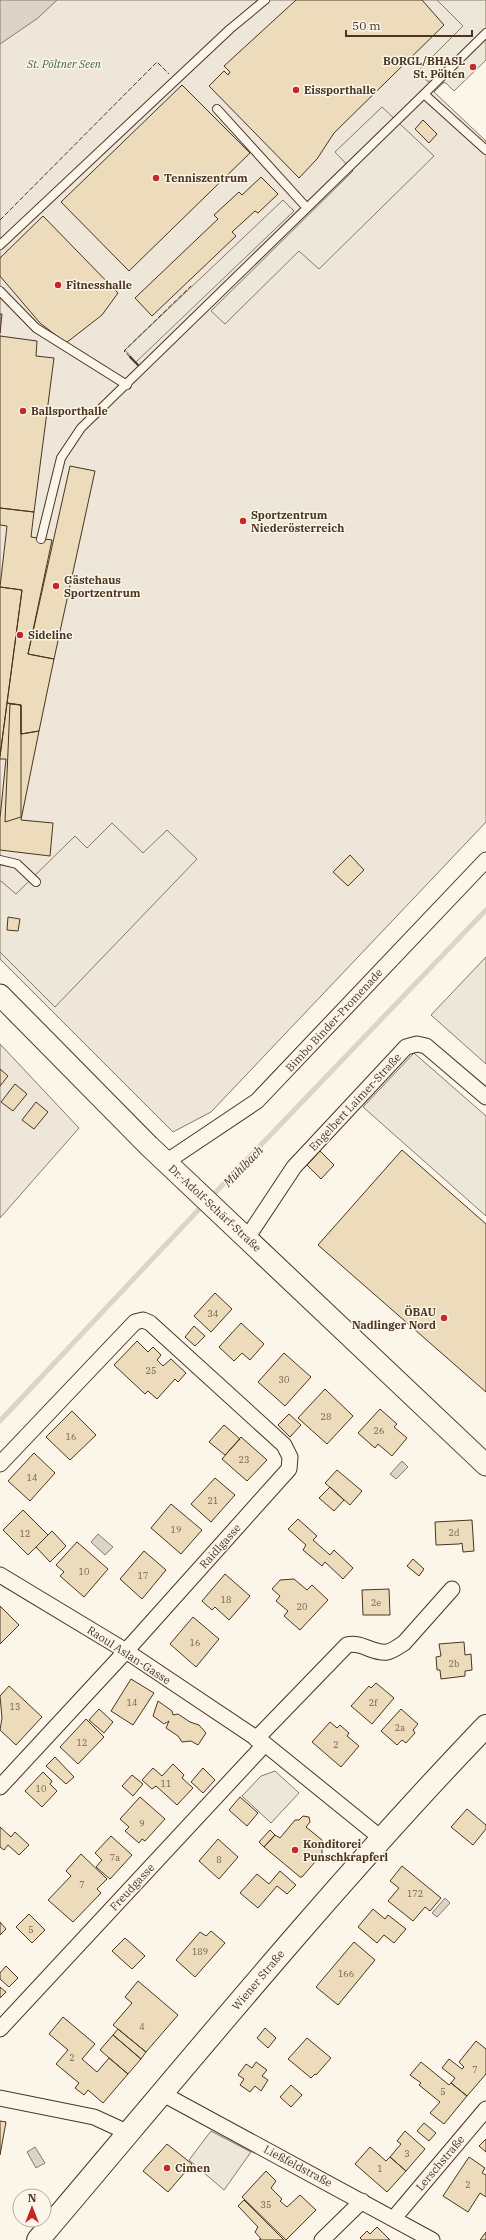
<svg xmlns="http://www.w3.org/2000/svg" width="486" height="2240" font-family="'IBM Plex Serif',serif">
	<rect width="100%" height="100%" fill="#fbf6e9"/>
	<!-- green -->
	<path fill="#ede6d9" stroke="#887966" d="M0,0h486v41l-52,51 52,49v681l-275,290 -38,20 -173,-173z
		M0,1044l79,84 -79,90z"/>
	<!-- parking -->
	<path fill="#ede7d9" stroke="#887966" d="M437,0h49v60l-32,31 -8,-8 -19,-2 -9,-10 45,-45z
		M382,107l52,49 -115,113 -20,-18 -74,73 -14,-13 142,-140 -18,-19z
		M283,200l11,11 -158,151 -11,-12z
		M112,823l31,30 24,-23 30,29 -142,148 -55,-55v-70l1,-1 15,13 59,-58 12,12z
		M486,957v107l-55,-49z
		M414,1053l72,63v100l-123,-109z
		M275,1771l24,22 -28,30 -29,-27 19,-20z
		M211,2131l40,21 -27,38 -35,-30z"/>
	<!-- water -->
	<path fill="#dcd4c6" stroke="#887966" d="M0,0h57l-19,18 -38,26z
		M402,1461l6,6 -12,12 -6,-5z
		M98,1534l15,13 -8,8 -14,-13z
		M445,1898l5,5 -13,14 -5,-4z
		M35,2147l10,16 -9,5 -9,-16z"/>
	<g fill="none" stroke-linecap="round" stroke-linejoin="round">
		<!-- stream -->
		<path stroke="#dcd4c6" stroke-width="5" d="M210,1198l276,-288
			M0,1421l203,-216"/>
	</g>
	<!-- building -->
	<path fill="#ecdcbc" stroke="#4a3520" d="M296,0h126l22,25 -110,108 -17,26 -18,19 -90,-92 15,-15 4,4 2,-3 -6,-6z
		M182,85l68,68 -121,118 -68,-69z
		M423,120l14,14 -8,9 -14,-14z
		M261,177l17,17 -20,19 -3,-2 -23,21 4,4 -84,80 -17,-18 83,-79 -4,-4 25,-23 3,3z
		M43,216l75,77 -16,22 -36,28 -26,-20 -40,-47v-18z
		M0,314h2l-2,19z
		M0,336l37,5 -1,15 18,2 -20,154 -34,-4z
		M70,466l25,5 -41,188 -26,-5z
		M0,508l34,4 -3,25 21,3 -24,114 26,5 -15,72 -18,3v-29l-14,-2 15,-113 -22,-3 7,-61 -7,-1z
		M0,587l22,3 -22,166z
		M7,703l14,2v29l18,-3 -18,89 32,3 -3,33 -50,-6v-32l6,-59h-6v-3z
		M10,704l11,1v112l-16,5z
		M350,855l14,15 -16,16 -15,-14z
		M8,917l12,2 -2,12 -11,-1z
		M0,1069l8,7 -8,10z
		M15,1084l12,10 -14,17 -12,-9z
		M36,1102l12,10 -14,17 -12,-9z
		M402,1150l84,74v168l-168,-147z
		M320,1151l14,14 -13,14 -14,-14z
		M215,1293l17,16 -21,23 -17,-16z
		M241,1323l23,21 -14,16 -8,-7 -8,8 -15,-14z
		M194,1326l11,10 -10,10 -10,-9z
		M137,1341l11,11 5,-5 8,8 -4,5 6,6 8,-7 15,14 -8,9 -3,-3 -18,20 -9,-8 -3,3 -31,-29z
		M284,1353l27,24 -26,29 -27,-24z
		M325,1389l28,27 -26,28 -29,-26z
		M380,1409l17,15 -3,3 13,11 -15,18 -14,-12 -3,4 -17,-15z
		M72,1411l24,24 -26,25 -24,-23z
		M289,1414l12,11 -11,12 -12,-12z
		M224,1425l16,14 -15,16 -16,-13z
		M241,1437l26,23 -20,21 -25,-22z
		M34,1453l21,20 -25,28 -22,-20z
		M337,1470l25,21 -12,14 -25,-22z
		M215,1478l20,17 -24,27 -20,-18z
		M330,1487l14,13 -10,11 -15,-13z
		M171,1504l31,26 -21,24 -30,-26z
		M23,1510l25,25 -20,20 -25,-25z
		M298,1519l19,17 -4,4 17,15 4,-5 19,18 -10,11 -18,-17 -3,4 -19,-16 3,-5 -18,-16z
		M472,1520l2,31 -11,1 -1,-9 -3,1 -23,1 -1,-23z
		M52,1531l14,15 -16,16 -14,-15z
		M77,1542l31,27 -24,28 -24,-21 4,-4 -8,-7z
		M144,1551l22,19 -24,29 -22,-20z
		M413,1559l11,10 -5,7 -12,-10z
		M225,1574l25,22 -21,24 -14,-13 -3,3 -10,-9z
		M294,1579l13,11 5,-5 16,15 -28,30 -16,-14 4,-5 -12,-10 4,-5 -8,-7 8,-9z
		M389,1589l1,26h-27l-1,-25z
		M0,1606l19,19 -19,19z
		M193,1617l26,22 -23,28 -26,-23z
		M464,1642l1,13 6,-1 1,16 -7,1v5l-24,3 -1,-9h-3l-1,-13 5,-1 -2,-12z
		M131,1679l23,14 -21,32 -22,-14z
		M376,1683l18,15 -22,26 -21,-18 18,-20 2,2z
		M9,1686l33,31 -26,28 -16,-15 2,-12 -2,-22z
		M158,1701l14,10 1,4 5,-1 12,8 9,3 7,8 -8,12 -7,-4 -9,1 -4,-6 -12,-8 3,-7 -5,3 -11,-8z
		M99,1709l14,13 -9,11 -15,-13z
		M401,1709l17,15 -5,6 2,3 -9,10 -4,-3 -5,5 -16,-14z
		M86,1719l18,18 -26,27 -18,-17z
		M330,1722l7,6 3,-3 9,8 -2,3 12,10 -18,21 -29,-25z
		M55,1757l19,20 -8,7 -20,-18z
		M173,1764l11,11 -2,3 11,10 -16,17 -21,-19 -4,3 -10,-9 11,-12 9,8z
		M203,1768l12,12 -12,13 -12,-11z
		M43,1772l9,9 -2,3 7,7 -15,16 -17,-16z
		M132,1775l11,9 -10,12 -11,-10z
		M140,1797l25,22 -20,22 -3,-2 -3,4 -14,-12 4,-4 -9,-8z
		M240,1797l18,16 -11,13 -18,-16z
		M467,1809l19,16v4l-13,16 -22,-18z
		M303,1816l6,1 1,5 -4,5 16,13v14l-20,23h-2l-36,-30 11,-12 5,3 15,-18h4z
		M0,1827l11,10 4,-5 14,13 -10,10 -11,-10 -4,5 -4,-3z
		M270,1830l5,5 -11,12 -5,-5z
		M111,1836l21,19 -22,24 -14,-12 6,-7 -7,-7z
		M218,1839l20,18 -19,22 -20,-18z
		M81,1854l26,25 -10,10 4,4 -28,29 -25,-22 23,-24 -5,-5z
		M402,1866l39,32 -11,13 -5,-4 -12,14 -25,-20 11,-13 -9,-7z
		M280,1871l16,14 -9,9 -10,-8 -19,22 -18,-15 17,-19 12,10z
		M373,1909l12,10 3,-4 18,14 -12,14 -10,-8 -7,8 -19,-16z
		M29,1914l16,16 -13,13 -16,-16z
		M0,1922l6,7 -6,6z
		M211,1931l14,12 -30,34 -19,-17 24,-28 6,4z
		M125,1938l20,18 -13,13 -20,-18z
		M354,1942l21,18 -37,45 -22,-18z
		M6,1966l12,12 -9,9 -9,-8v-6z
		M138,1981l40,34 -32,37 -33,-27 19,-22 -7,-6z
		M0,1987l6,5 -6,6z
		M63,2017l32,27 -13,15 15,13 12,-14 19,16 -25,29 -15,-13 -4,5 -9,-7 4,-5 -23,-19 12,-14 -19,-16z
		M265,2028l11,10 -8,10 -11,-10z
		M118,2029l28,23 -5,7 -28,-24z
		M113,2035l28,24 -13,15 -28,-24z
		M307,2038l24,20 -15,17 -1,-1 -4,4 -23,-19z
		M476,2041l10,8v25l-19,22 -16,-13 4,-5 -13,-10 7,-9 13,10 2,-2 -5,-5z
		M256,2062l11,8 -5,6 6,4 -7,11 -6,-5 -5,6 -10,-7 4,-6 -6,-4 8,-11 6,4z
		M421,2062l28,23 2,-2 16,13 -23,28 -14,-11 10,-11 -21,-17 2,-2 -11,-8z
		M291,2085l11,10 -11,12 -11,-10z
		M0,2121l6,1 -6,33z
		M424,2123l12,10 -7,8 -12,-10z
		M405,2131l20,18 -19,22 -16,-14 11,-13 -4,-3z
		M486,2139v13l-7,-6z
		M167,2144l25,20 -24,28 -25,-21z
		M370,2147l16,14 4,-4 16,14 -19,21 -32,-28z
		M469,2157l16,11 -3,5 4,2v22l-6,-4 -12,19 -25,-16z
		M266,2171l10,10 -5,7 11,11 -2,2 7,6 13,-12 16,15 -30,30 -44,-43z
		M244,2200l40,40h-25l2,-1 -6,-7 3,-5 -20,-21z
		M377,2227l13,13h-28l-2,-2 7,-7 3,3z
		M486,2232v8h-6z"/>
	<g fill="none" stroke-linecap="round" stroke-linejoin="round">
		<!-- lane casing -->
		<g stroke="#4a3520" stroke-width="10">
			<path id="lane" d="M486,33l-62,61 62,56
				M217,109l90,99
				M0,245l230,-216 35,-29
				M0,291l36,37 91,57
				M41,539l20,-81 20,-30 343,-334
				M0,860l17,4 19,18"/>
		</g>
		<!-- street casing -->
		<g stroke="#4a3520" stroke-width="17">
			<path id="street" d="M166,1162l91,-61 229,-241
				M247,1238l47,-71 112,-120 11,-3 9,2 60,51
				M0,1464l135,-142 8,-2 7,3 134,122 6,12 -1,12 -163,182 -126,136
				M0,1575l126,76 139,93 116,94
				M256,1739l91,-94c14,-4 26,9 40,7 6,-1 12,-6 17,-9l48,-54
				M0,2029l265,-285
				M163,2094l269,146
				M0,2098l94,19 35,16
				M394,2218l92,-109
				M322,2240l40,-39"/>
		</g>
		<!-- secondary casing -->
		<g stroke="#4a3520" stroke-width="23">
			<path id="secondary" d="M0,995l149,151 337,319"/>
		</g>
		<!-- primary casing -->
		<g stroke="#4a3520" stroke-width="24">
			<path id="primary" d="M38,2240c147,-173 291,-350 448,-514"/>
		</g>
		<!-- lane -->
		<use href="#lane" stroke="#fbf6e9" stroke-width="8"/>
		<!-- street -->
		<use href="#street" stroke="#fbf6e9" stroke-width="15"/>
		<!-- secondary -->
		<use href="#secondary" stroke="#fbf6e9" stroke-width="21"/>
		<!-- primary -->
		<use href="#primary" stroke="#fbf6e9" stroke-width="22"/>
		<!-- fence -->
		<path stroke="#4a3520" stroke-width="1" stroke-dasharray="5 2" stroke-linecap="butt" d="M0,220l157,-158 12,12
			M130,357l-6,-6 67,-65"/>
		<!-- wall -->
		<path stroke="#4a3520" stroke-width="2" d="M130,357l8,8"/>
	</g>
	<!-- markers -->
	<g fill="#c62828" stroke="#fbf6e9" stroke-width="1.5">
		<circle cx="473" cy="67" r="4"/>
		<circle cx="296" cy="90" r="4"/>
		<circle cx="156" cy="178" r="4"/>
		<circle cx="58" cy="285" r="4"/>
		<circle cx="23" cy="411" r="4"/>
		<circle cx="243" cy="521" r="4"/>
		<circle cx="56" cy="586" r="4"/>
		<circle cx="20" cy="635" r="4"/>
		<circle cx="444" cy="1318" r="4"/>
		<circle cx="295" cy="1850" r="4"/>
		<circle cx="167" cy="2168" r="4"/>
	</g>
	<g text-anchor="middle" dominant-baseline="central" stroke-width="3" stroke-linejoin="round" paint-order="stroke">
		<!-- number labels -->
		<g font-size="9" fill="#725f47">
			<text x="213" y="1313">34</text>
			<text x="151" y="1370">25</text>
			<text x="284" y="1379">30</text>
			<text x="326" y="1416">28</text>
			<text x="379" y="1430">26</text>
			<text x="71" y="1436">16</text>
			<text x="244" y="1459">23</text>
			<text x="32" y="1477">14</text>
			<text x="213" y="1500">21</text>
			<text x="176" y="1529">19</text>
			<text x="454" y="1532">2d</text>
			<text x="25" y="1533">12</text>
			<text x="84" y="1571">10</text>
			<text x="143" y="1575">17</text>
			<text x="226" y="1599">18</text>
			<text x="376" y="1602">2e</text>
			<text x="302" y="1606">20</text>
			<text x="195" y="1642">16</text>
			<text x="454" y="1663">2b</text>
			<text x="132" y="1702">14</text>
			<text x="373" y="1702">2f</text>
			<text x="15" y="1706">13</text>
			<text x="400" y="1727">2a</text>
			<text x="82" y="1742">12</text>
			<text x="336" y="1744">2</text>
			<text x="166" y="1783">11</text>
			<text x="41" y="1788">10</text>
			<text x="142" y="1823">9</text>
			<text x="115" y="1857">7a</text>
			<text x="219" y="1859">8</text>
			<text x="82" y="1884">7</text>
			<text x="415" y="1893">172</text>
			<text x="31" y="1929">5</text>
			<text x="200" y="1951">189</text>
			<text x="346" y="1973">166</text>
			<text x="142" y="2026">4</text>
			<text x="72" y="2057">2</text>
			<text x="475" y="2069">7</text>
			<text x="443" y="2091">5</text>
			<text x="407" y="2153">3</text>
			<text x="380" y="2168">1</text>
			<text x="468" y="2184">2</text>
			<text x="266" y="2204">35</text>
		</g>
		<!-- poi labels -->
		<g font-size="11" font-weight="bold" fill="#4a3520" stroke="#fbf6e9" text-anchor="start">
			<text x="465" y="61" text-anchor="end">BORGL/BHASL<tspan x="465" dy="13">St. Pölten</tspan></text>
			<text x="304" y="90">Eissporthalle</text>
			<text x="164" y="178">Tenniszentrum</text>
			<text x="66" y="285">Fitnesshalle</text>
			<text x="31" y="411">Ballsporthalle</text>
			<text x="251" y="515">Sportzentrum<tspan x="251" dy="13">Niederösterreich</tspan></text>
			<text x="64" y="580">Gästehaus<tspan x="64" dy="13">Sportzentrum</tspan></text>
			<text x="28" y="635">Sideline</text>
			<text x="436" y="1312" text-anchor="end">ÖBAU<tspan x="436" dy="13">Nadlinger Nord</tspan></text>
			<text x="303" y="1844">Konditorei<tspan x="303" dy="13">Punschkrapferl</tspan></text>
			<text x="175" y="2168">Cimen</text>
		</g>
		<!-- park labels -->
		<g font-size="11" font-style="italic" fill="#436837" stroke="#fbf6e9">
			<text x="64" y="64">St. Pöltner Seen</text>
		</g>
		<!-- street labels -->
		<g font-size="11" fill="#4a3520" stroke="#fbf6e9">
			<text transform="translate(334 1020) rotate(-47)">Bimbo Binder-Promenade</text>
			<text transform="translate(355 1102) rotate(-47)">Engelbert Laimer-Straße</text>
			<text transform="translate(215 1208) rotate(43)">Dr.-Adolf-Schärf-Straße</text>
			<text transform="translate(220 1546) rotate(-48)">Raidlgasse</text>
			<text transform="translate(129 1655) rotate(33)">Raoul Aslan-Gasse</text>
			<text transform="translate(132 1887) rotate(-47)">Freudgasse</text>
			<text transform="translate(258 1980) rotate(-50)">Wiener Straße</text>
			<text transform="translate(440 2163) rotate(-50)">Lerschstraße</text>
			<text transform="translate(298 2166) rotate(28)">Ließfeldstraße</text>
		</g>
		<!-- water labels -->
		<g font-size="12" font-style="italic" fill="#4a3520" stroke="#fbf6e9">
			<text transform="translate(243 1166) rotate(-46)">Mühlbach</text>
		</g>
	</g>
	<!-- north arrow -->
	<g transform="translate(32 2208)"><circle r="19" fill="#fbf6e9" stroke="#b4a999"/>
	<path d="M0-3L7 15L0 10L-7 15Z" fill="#c62828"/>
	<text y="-6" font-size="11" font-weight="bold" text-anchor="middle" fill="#4a3520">N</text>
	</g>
	<!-- scale -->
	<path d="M346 30v6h126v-6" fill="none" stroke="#4a3520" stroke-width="2"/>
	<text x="352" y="30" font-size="12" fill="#4a3520" stroke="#fbf6e9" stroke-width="3" paint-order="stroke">50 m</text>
</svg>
